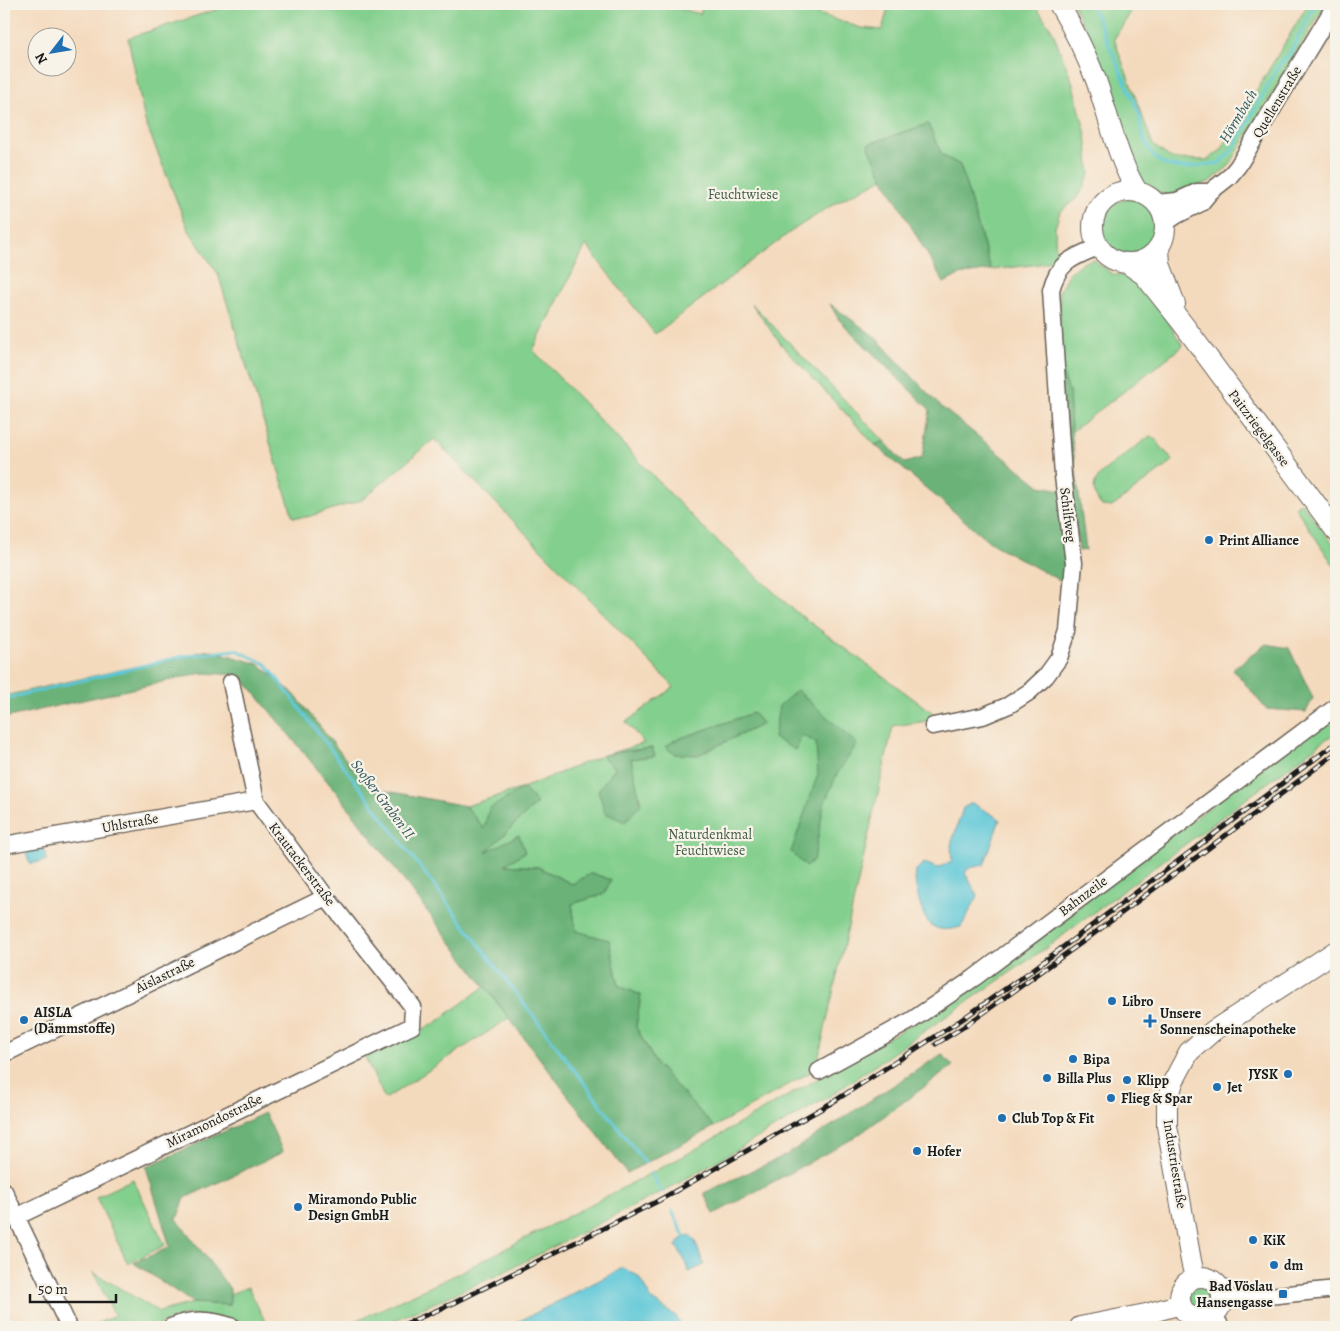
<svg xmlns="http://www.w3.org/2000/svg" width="1340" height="1331" font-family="Alegreya,serif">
	<rect width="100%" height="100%" fill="#f7f3e8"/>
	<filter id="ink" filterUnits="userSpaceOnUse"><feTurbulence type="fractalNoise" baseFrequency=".02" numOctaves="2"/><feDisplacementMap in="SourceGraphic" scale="10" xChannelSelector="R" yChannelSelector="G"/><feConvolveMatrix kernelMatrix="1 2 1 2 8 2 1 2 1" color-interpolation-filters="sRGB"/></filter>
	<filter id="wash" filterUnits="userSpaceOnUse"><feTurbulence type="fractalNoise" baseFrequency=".0096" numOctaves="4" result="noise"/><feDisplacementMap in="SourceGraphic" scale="20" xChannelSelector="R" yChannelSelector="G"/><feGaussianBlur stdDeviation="1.12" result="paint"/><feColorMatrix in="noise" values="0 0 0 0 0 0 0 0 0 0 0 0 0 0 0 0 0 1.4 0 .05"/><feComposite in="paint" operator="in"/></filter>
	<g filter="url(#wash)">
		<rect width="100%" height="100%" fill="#f4dabd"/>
		<!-- green -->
		<path fill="#83cf8d" stroke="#507654" d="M241,4h421l39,10v-10h48l22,6 45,3 45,15 21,2 7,-26h145l18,26 20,51 14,53 4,40 -11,22 -19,16 -5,16 1,31 -16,5 -49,6 -31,-105 -18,-10 -15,-31 -59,20 15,34 -49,26 -41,26 -138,104 -69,-89 -53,105 170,178 93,84 145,107 -48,7 -77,343 -102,58 -58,-63 -20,-37 5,-32 -22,-9 -10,-45 -33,-10 -4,-27 32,-10 -12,-21 -20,11 -34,-17 -34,-2 -20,-12v-24l-18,-23 57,-18 78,-32 43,-13 -18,-21 48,-35 -240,-248 -72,61 -55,17h-14l-75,-243 -30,-45 -43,-108 -17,-83 93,-30z
			M1073,4h63l-22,35 39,106 19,14 35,1 14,-10 87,-146h18l-97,162 -18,15 -36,14 -13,-1 -20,-12 -11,-16 -20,-77 -8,-23z
			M1101 228a29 29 0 1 1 58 0a29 29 0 1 1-58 0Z
			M1093,259l19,15 21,3 12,8 38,61 -112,86 -2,-41 -8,-21 -2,-78 9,-18 12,-10z
			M751,303l133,138 -9,4 -94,-101z
			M1150,436l3,1 20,24 -61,46 -10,-1c-20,-23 3,-36 20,-49 9,-7 19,-14 28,-21z
			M1301,502l35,46v21l-41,-62z
			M210,650l-206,49v-3z
			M1336,711v21l-290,216 -219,150 -150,86 -177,90 -121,53h-37l105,-48 233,-121 281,-162z
			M485,986l24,32 -124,81 -21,-44 70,-31z
			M133,1179l32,66 -37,19 -32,-67z
			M93,1272l66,40 34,-9 36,2 1,-11 18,-7 20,40h-21l-16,-8 -46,-4 -23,8 -5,4h-69l27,-11z
			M1187 1298a13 13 0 1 1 26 0a13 13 0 1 1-26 0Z"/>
		<!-- forest -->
		<path fill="#6ab278" stroke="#43674a" d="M928,124l14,31 18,10 31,105 -32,5 -15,8 -61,-105 -15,-34z
			M830,304l44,32 65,69 101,81 21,4 6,36 -1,58 -75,-41 -116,-98 9,-4 20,22 18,-5 8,-48 -91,-90z
			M1061,370l8,21 2,41 15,118 -7,1 -19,-153z
			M1266,644l23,4 24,50 -7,14 -40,-3 -33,-40z
			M210,650l49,14 35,30 61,77 16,17 95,18 18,23 5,-20 34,-21 14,15 -51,49 33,-17 6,17 -20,13 33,2 34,17 20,-11 19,7 -7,14 -32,10 4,27 33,9 10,46 22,9 -5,32 20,37 58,63 -87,46 -286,-375 -101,-123 -38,-2 -198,45v-19z
			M797,690l60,54 -20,30 -13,30 -10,55 -8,8 -15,-15 27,-78 -2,-31 -14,-8 -7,15 -21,-12 5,-32z
			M753,713l10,11 -65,31 -23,-1 -10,-7 10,-7z
			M652,748l3,8 -24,3 10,45 -16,18 -20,-9 -7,-23 17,-22 -14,-12 15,-4z
			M942,1054l11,12 -99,72 -140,76 -10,-21 82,-38z
			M265,1113l18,39 -98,46 -8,21 53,70v16l-37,-2 -59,-40 36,-16 -24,-80z"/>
		<!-- water -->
		<path fill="#5dc7d8" stroke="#3c727a" d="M972,803l28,16 -16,46 -15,3 -4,5 13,23 -17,31c-27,7 -35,-1 -42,-26 -3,-12 -5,-20 -3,-31l8,-7 14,5 14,-7 -1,-16 12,-37z
			M43,848l4,12 -17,4 -4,-12z
			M690,1236l4,3 10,26 -15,7 -7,-17 -6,-9 5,-7z
			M623,1268l15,8 14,24 24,16 6,11h-174z"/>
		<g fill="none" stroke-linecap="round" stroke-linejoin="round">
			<!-- stream -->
			<path stroke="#5dc7d8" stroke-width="3" d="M1091,4l48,109 3,22 11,21 12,9 18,3 37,-5 13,-14 47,-86 9,-8 26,-51
				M4,699l180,-43 52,-6 30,14 379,499
				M651,1173l11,19
				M672,1211l13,27"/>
		</g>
	</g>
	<g filter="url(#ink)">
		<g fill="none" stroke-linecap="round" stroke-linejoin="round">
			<!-- minor casing -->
			<g stroke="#685e54" stroke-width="19">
				<path id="minor" d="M1156,203l21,-2 20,-9h13
					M1165,223l12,-8 24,-12 9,-11 19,-15 9,-11 98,-162
					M933,726l50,-10 26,-11 20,-13 17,-16 13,-18 9,-27 6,-68 -11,-87 -12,-186c7,-28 22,-33 47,-43
					M4,845l252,-44
					M4,1054l322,-157
					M819,1071l93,-51 62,-42 362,-271
					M4,1191l65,136
					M16,1217l396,-191 1,-19 -87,-110 -70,-96 -25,-119
					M1222,1299h18l96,-10
					M1214,1315l7,12
					M171,1327c22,-9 40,-8 62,0"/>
			</g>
			<!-- major casing -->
			<g stroke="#685e54" stroke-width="22">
				<path id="major" d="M1059,4c14,24 27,50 37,76 13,37 21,78 41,111
					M1093 227a36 36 0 1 1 72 0a36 36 0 1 1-72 0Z
					M1159,248l1,16 15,40
					M1128,264l16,11 39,49 153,207
					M1180 1298a21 21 0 1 1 42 0a21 21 0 1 1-42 0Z
					M1195,1278l-4,-17 -24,-135v-23l6,-21 16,-30 24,-21 123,-80
					M1080,1327l66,-13 35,-10"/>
			</g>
			<!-- minor -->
			<use href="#minor" stroke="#fff" stroke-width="16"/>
			<!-- major -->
			<use href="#major" stroke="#fff" stroke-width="20"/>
			<!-- rail casing -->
			<g stroke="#1c1c1c" stroke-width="5">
				<path id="rail" d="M936,1044l29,-18 123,-88 248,-185
					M398,1327l56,-24 202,-101 177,-100 128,-82 70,-49 305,-228"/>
			</g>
			<!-- rail -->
			<use href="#rail" stroke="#f7f3e8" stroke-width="3" stroke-dasharray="9" stroke-linecap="butt"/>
		</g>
	</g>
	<!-- markers -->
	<g fill="#1f6fb2" stroke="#f7f3e8" stroke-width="2">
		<circle cx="1209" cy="540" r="5"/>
		<circle cx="1112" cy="1001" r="5"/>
		<circle cx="24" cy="1020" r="5"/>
		<path d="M1147.5 1013.5h5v5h5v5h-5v5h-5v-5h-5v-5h5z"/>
		<circle cx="1073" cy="1059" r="5"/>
		<circle cx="1288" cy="1074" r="5"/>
		<circle cx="1047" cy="1078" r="5"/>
		<circle cx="1127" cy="1080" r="5"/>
		<circle cx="1217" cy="1087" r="5"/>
		<circle cx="1111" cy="1098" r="5"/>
		<circle cx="1002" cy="1118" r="5"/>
		<circle cx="917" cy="1151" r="5"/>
		<circle cx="298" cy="1207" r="5"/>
		<circle cx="1253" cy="1240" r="5"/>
		<circle cx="1274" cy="1265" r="5"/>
		<rect x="1278" y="1289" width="10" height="10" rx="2.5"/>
	</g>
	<g text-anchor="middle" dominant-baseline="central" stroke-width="4.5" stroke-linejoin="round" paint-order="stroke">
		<!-- street labels -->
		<g font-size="14" fill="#1c1c1c" stroke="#f7f3e8">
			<text transform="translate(1277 102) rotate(-59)">Quellenstraße</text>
			<text transform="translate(1259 428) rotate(53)">Paitzriegelgasse</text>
			<text transform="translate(1068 515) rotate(83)">Schilfweg</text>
			<text transform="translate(130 823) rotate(-10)">Uhlstraße</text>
			<text transform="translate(302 864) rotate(53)">Krautackerstraße</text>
			<text transform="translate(1083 896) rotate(-37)">Bahnzeile</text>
			<text transform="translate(165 975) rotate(-26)">Aislastraße</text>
			<text transform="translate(214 1121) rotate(-26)">Miramondostraße</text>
			<text transform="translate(1175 1164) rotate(81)">Industriestraße</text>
		</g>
		<!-- park labels -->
		<g font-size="14" fill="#405b44" stroke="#f7f3e8">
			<text x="743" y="194">Feuchtwiese</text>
			<text x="710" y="834">Naturdenkmal<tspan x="710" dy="16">Feuchtwiese</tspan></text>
		</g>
		<!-- poi labels -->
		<g font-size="14" font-weight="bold" fill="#1c1c1c" stroke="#f7f3e8" text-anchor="start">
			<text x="1219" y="540">Print Alliance</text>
			<text x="1122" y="1001">Libro</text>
			<text x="34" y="1012">AISLA<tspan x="34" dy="16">(Dämmstoffe)</tspan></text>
			<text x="1160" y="1013">Unsere<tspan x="1160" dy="16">Sonnenscheinapotheke</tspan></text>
			<text x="1083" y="1059">Bipa</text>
			<text x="1278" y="1074" text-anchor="end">JYSK</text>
			<text x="1057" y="1078">Billa Plus</text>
			<text x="1137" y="1080">Klipp</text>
			<text x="1227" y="1087">Jet</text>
			<text x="1121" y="1098">Flieg &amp; Spar</text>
			<text x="1012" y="1118">Club Top &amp; Fit</text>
			<text x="927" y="1151">Hofer</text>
			<text x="308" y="1199">Miramondo Public<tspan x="308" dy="16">Design GmbH</tspan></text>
			<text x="1263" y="1240">KiK</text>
			<text x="1284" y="1265">dm</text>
			<text x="1273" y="1286" text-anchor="end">Bad Vöslau<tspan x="1273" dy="16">Hansengasse</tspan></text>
		</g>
		<!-- water labels -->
		<g font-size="15" font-style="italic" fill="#33585e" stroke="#f7f3e8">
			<text transform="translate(1238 116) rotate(-59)">Hörmbach</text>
			<text transform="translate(383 799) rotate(53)">Sooßer Graben II</text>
		</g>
	</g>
	<!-- margin -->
	<rect width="1340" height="1331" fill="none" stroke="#f7f3e8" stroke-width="20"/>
	<!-- north arrow -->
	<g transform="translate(52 52) rotate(239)"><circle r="24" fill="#f7f3e8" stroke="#9f9d96"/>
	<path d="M0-4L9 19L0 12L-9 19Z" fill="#1f6fb2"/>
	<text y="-8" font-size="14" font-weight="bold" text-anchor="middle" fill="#1c1c1c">N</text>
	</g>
	<!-- scale -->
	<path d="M30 1294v8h86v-8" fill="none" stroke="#1c1c1c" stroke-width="2.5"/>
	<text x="38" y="1294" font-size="15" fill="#1c1c1c" stroke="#f7f3e8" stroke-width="4" paint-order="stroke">50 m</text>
</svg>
